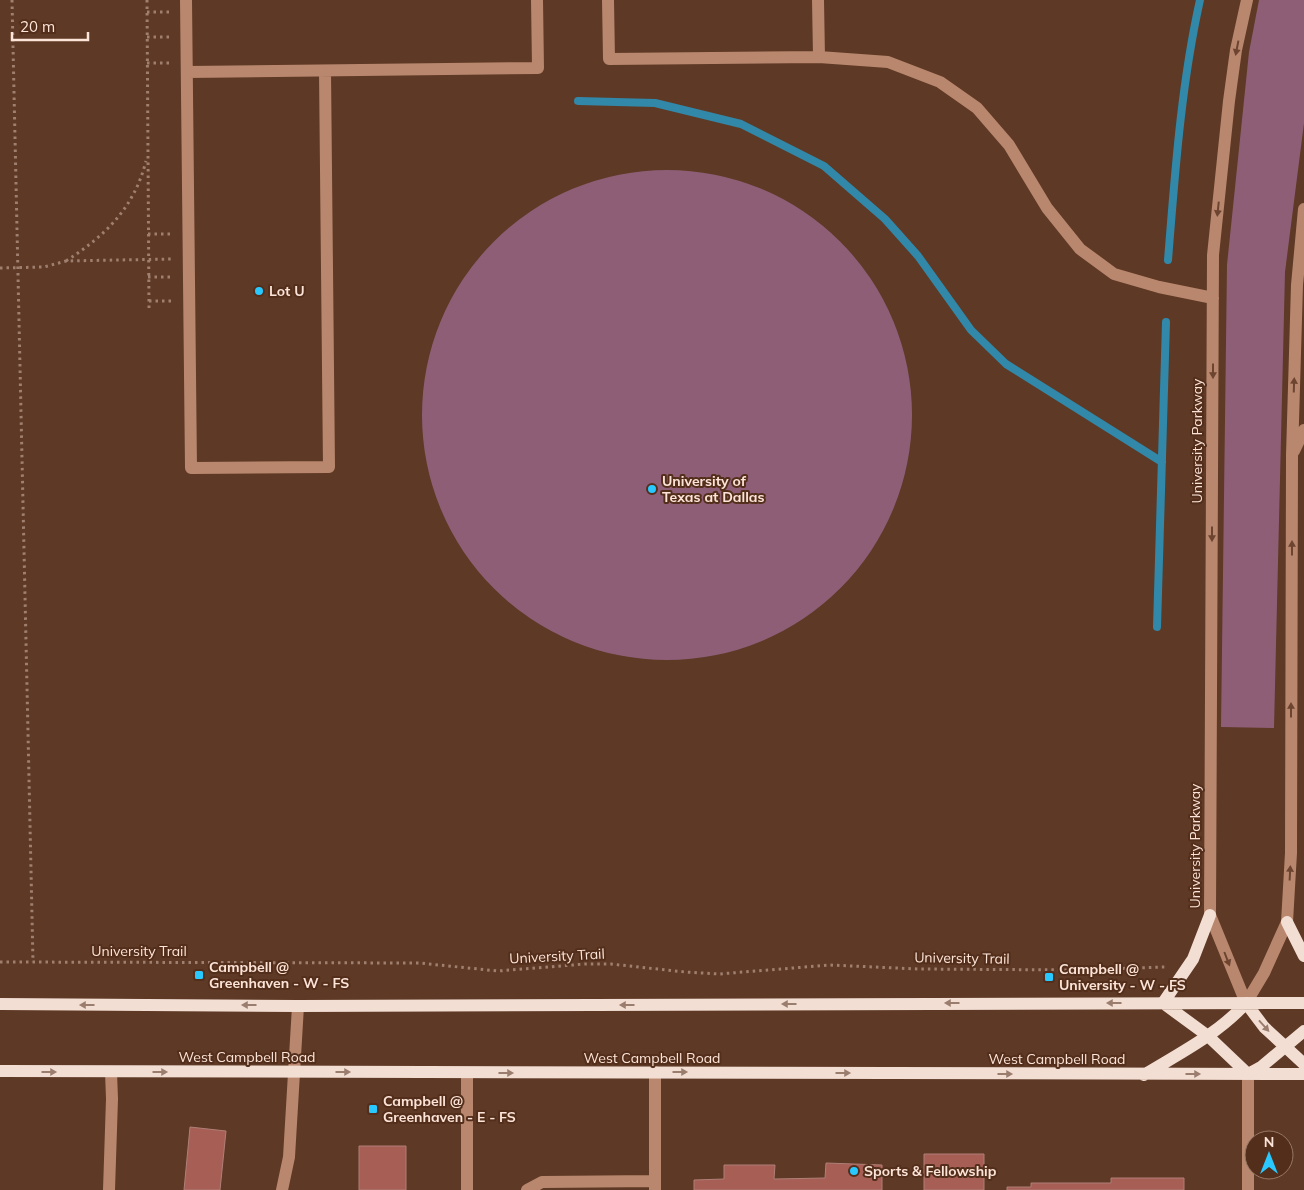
<svg xmlns="http://www.w3.org/2000/svg" width="1304" height="1190" font-family="Mulish,sans-serif">
	<rect width="100%" height="100%" fill="#5e3925"/>
	<!-- green -->
	<path fill="#8e5e76" d="M1259,0h45v123l-19,149 -11,456 -53,-1 6,-462 22,-213z
		M422 415a245 245 0 1 1 490 0a245 245 0 1 1-490 0Z"/>
	<g fill="none" stroke-linecap="round" stroke-linejoin="round">
		<!-- stream -->
		<path stroke="#3188a9" stroke-width="8" d="M578,101l77,2 86,21 83,42 61,53 33,37 53,74 35,34 156,98
			M1168,260c7,-87 13,-175 32,-260
			M1157,627l9,-305"/>
	</g>
	<!-- building -->
	<path fill="#a65e55" stroke="#b07f78" d="M190,1127l36,4 -6,59h-36z
		M359,1146h47v44h-47z
		M924,1154h60v36h-60z
		M826,1163l56,2v25h-188v-10l30,-1v-14h51l-1,14 51,-1z
		M1111,1178h73v12h-177v-3h24v-4h80z"/>
	<g fill="none" stroke-linecap="round" stroke-linejoin="round">
		<!-- path -->
		<path stroke="#9f7f6f" stroke-width="3" stroke-dasharray="2.5 4" stroke-linecap="butt" d="M12,0l21,962
			M147,0l2,309
			M147,12h22
			M147,37h22
			M147,63h22
			M148,234h22
			M66,261c40,-26 68,-53 80,-100
			M0,268l44,-1 22,-6 105,-2
			M148,277h22
			M149,301h22
			M0,962l419,1 79,8 87,-7h26l74,8 34,2 111,-9 88,4 156,1 91,-3"/>
		<!-- minor -->
		<path stroke="#b8876e" stroke-width="12" d="M186,0l5,468 138,-1 -4,-396
			M608,0l1,59 210,-2
			M818,0l1,57 69,5 52,20 37,26 32,37 38,63 33,41 34,25 45,13 54,11
			M187,72l351,-4 -1,-68
			M1294,451l10,-21
			M1246,1003l-36,-88 3,-660 16,-154 7,-51 11,-50
			M1246,1003l18,-30 23,-51 4,-69 1,-398 5,-170 7,-76
			M655,1072v118
			M1248,1074v116
			M109,1190l3,-91 -1,-27
			M282,1190l7,-33 9,-151
			M467,1190v-117
			M527,1190l15,-8 113,-1"/>
		<!-- major -->
		<path stroke="#f3ded4" stroke-width="12" d="M1287,922l17,34
			M1163,1003l45,33 40,38
			M1163,1003l30,-44 17,-44
			M1246,1003l18,24 40,37
			M0,1004l298,2 1006,-3
			M0,1071l1304,3
			M1250,1073l11,-6 43,-36
			M1144,1075c36,-22 74,-41 102,-72"/>
	</g>
	<!-- one-way arrows -->
	<defs><path id="oneway-solid" d="M-6-.8H1V-3.2L6.5 0L1 3.2V.8H-6Z" transform="scale(1.25)"/></defs>
	<g fill="#6c4430">
		<use href="#oneway-solid" transform="translate(1237 48) rotate(101)"/>
		<use href="#oneway-solid" transform="translate(1218 209) rotate(96)"/>
		<use href="#oneway-solid" transform="translate(1213 371) rotate(90)"/>
		<use href="#oneway-solid" transform="translate(1294 385) rotate(-88)"/>
		<use href="#oneway-solid" transform="translate(1212 534) rotate(90)"/>
		<use href="#oneway-solid" transform="translate(1292 548) rotate(-90)"/>
		<use href="#oneway-solid" transform="translate(1291 710) rotate(-90)"/>
		<use href="#oneway-solid" transform="translate(1290 873) rotate(-87)"/>
		<use href="#oneway-solid" transform="translate(1227 959) rotate(69)"/>
	</g>
	<g fill="#9b7d6e">
		<use href="#oneway-solid" transform="translate(952 1003) rotate(180)"/>
		<use href="#oneway-solid" transform="translate(1114 1003) rotate(180)"/>
		<use href="#oneway-solid" transform="translate(789 1004) rotate(180)"/>
		<use href="#oneway-solid" transform="translate(87 1005) rotate(-180)"/>
		<use href="#oneway-solid" transform="translate(249 1005) rotate(-180)"/>
		<use href="#oneway-solid" transform="translate(627 1005) rotate(180)"/>
		<use href="#oneway-solid" transform="translate(1264 1026) rotate(48)"/>
		<use href="#oneway-solid" transform="translate(49 1072)"/>
		<use href="#oneway-solid" transform="translate(160 1072)"/>
		<use href="#oneway-solid" transform="translate(343 1072)"/>
		<use href="#oneway-solid" transform="translate(680 1072)"/>
		<use href="#oneway-solid" transform="translate(506 1073)"/>
		<use href="#oneway-solid" transform="translate(843 1073)"/>
		<use href="#oneway-solid" transform="translate(1005 1074)"/>
		<use href="#oneway-solid" transform="translate(1193 1074)"/>
	</g>
	<!-- markers -->
	<g fill="#29c8ff" stroke="#532e1b" stroke-width="2">
		<circle cx="259" cy="291" r="5"/>
		<circle cx="652" cy="489" r="5"/>
		<rect x="194" y="970" width="10" height="10" rx="2.5"/>
		<rect x="1044" y="972" width="10" height="10" rx="2.5"/>
		<rect x="368" y="1104" width="10" height="10" rx="2.5"/>
		<circle cx="854" cy="1171" r="5"/>
	</g>
	<g text-anchor="middle" dominant-baseline="central" stroke-width="4" stroke-linejoin="round" paint-order="stroke">
		<!-- poi labels -->
		<g font-size="14" font-weight="bold" fill="#fce4d8" stroke="#532e1b" text-anchor="start">
			<text x="269" y="291">Lot U</text>
			<text x="662" y="481">University of<tspan x="662" dy="16">Texas at Dallas</tspan></text>
			<text x="209" y="967">Campbell @<tspan x="209" dy="16">Greenhaven - W - FS</tspan></text>
			<text x="1059" y="969">Campbell @<tspan x="1059" dy="16">University - W - FS</tspan></text>
			<text x="383" y="1101">Campbell @<tspan x="383" dy="16">Greenhaven - E - FS</tspan></text>
			<text x="864" y="1171">Sports &amp; Fellowship</text>
		</g>
		<!-- street labels -->
		<g font-size="14" fill="#fce4d8" stroke="#532e1b">
			<text transform="translate(1197 441) rotate(-90)">University Parkway</text>
			<text transform="translate(1195 846) rotate(-90)">University Parkway</text>
			<text x="139" y="951">University Trail</text>
			<text transform="translate(557 956) rotate(-3)">University Trail</text>
			<text transform="translate(962 958) rotate(1)">University Trail</text>
			<text x="247" y="1057">West Campbell Road</text>
			<text x="652" y="1058">West Campbell Road</text>
			<text x="1057" y="1059">West Campbell Road</text>
		</g>
	</g>
	<!-- north arrow -->
	<g transform="translate(1269 1155)"><circle r="24" fill="#532e1b" stroke="#977767"/>
	<path d="M0-4L9 19L0 12L-9 19Z" fill="#29c8ff"/>
	<text y="-8" font-size="14" font-weight="bold" text-anchor="middle" fill="#fce4d8">N</text>
	</g>
	<!-- scale -->
	<path d="M12 32v8h76v-8" fill="none" stroke="#fce4d8" stroke-width="2.5"/>
	<text x="20" y="32" font-size="15" fill="#fce4d8" stroke="#532e1b" stroke-width="4" paint-order="stroke">20 m</text>
</svg>
